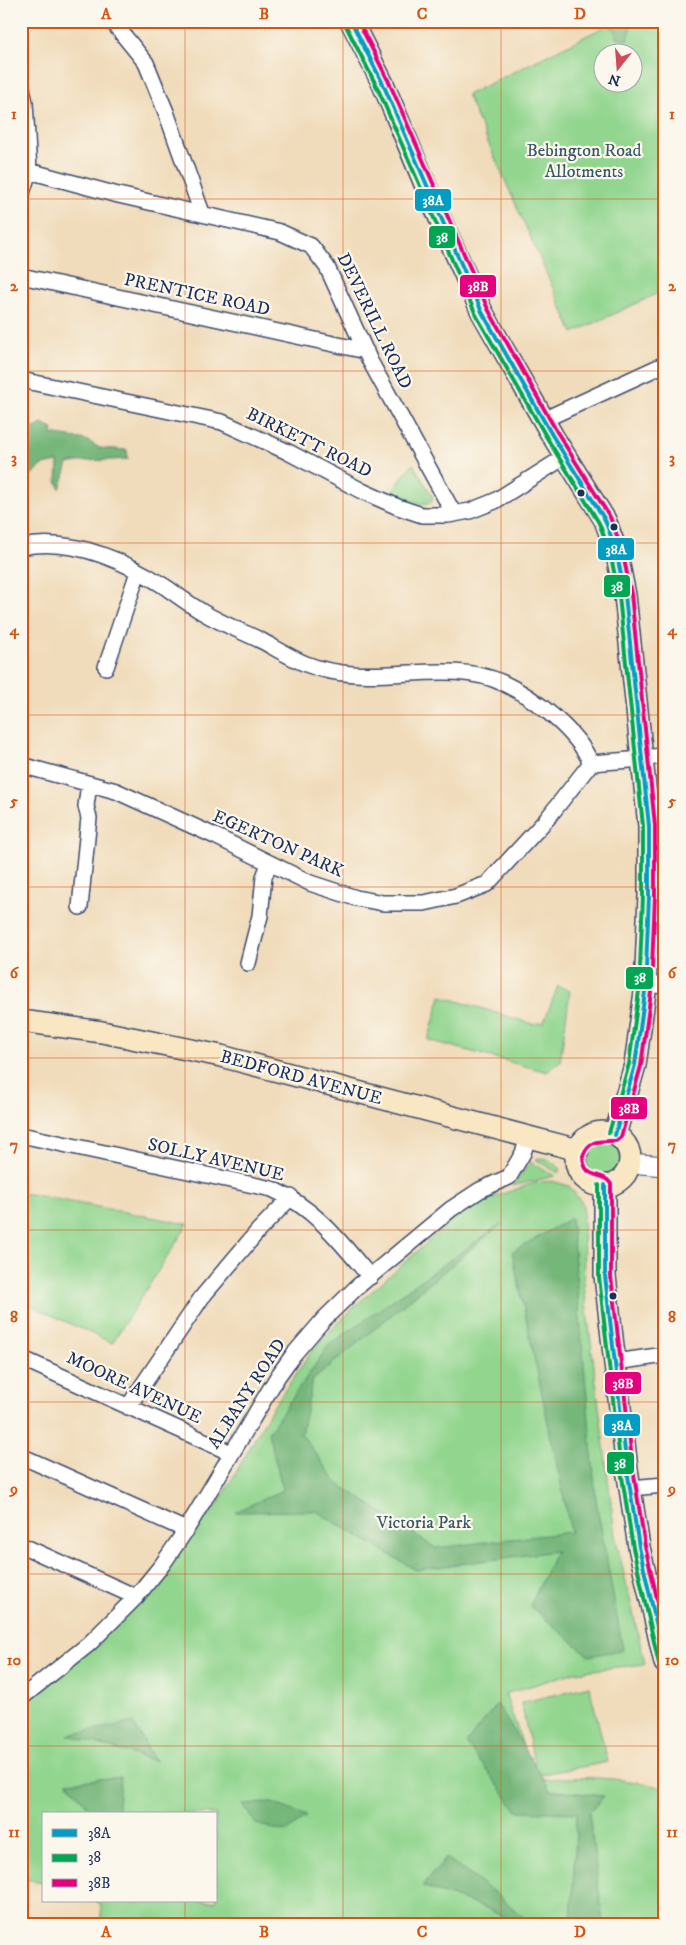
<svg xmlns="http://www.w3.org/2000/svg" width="686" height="1945" font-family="'IM FELL DW Pica',serif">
	<rect width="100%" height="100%" fill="#fbf7ec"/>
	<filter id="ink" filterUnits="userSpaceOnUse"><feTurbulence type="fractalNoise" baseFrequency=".02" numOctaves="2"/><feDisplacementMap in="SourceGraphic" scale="10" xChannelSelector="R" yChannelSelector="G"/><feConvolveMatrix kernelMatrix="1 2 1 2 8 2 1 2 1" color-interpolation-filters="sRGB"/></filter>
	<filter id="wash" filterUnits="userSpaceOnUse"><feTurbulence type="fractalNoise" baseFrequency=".0096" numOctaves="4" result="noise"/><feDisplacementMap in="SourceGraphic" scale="20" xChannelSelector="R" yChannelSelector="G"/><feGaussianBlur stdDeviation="1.12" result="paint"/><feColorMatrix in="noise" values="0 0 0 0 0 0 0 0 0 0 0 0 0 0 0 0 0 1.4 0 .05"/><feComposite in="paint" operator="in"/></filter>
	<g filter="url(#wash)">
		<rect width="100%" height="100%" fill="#f0dbba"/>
		<!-- green -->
		<path fill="#91d58e" stroke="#568276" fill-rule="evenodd" d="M616,21h49v269l-92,43 -106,-238zM604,52h30v30h-30z
			M413,464l20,33 -2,6c-14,2 -28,-5 -40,-11z
			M558,986l12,5 -10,70 -13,11 -119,-32 13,-44 92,28 11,-2z
			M584 1159a19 19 0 1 1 38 0a19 19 0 1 1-38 0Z
			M541,1158l7,1 13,10 -3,4 -23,-14z
			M531,1162l24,14 -43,10z
			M552,1181l17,5 14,18 1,82 31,249 30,129 -70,8 -70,22 30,86c44,-4 87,-4 130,9v135h-565l2,-18 -6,-5h120v-87h-172v68l-23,-3v-179l69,-55 98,-112 29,-27 54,-96 43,-62 39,-40 104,-92 22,-14 55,-19z
			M24,1193l164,31 -76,119 -91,-42v-98z
			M589,1686l19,76 -71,13 -16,-72z"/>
		<!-- forest -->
		<path fill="#74b679" stroke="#48726c" d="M608,21h22v12l-3,7 -10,-3z
			M21,423l14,5 7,-4 11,5 -1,5 34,6 14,8 27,2 1,9c-20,2 -40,0 -60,5l-8,25 -3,-8 1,-19 -15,3 -13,11 -9,-3z
			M571,1218l25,282 27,150 -34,6 -59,-50 26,-55 -140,19 -100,-59 -81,1 48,-22 -15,-57 61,-88 172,-121 -188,156 -12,53 35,49 99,66 136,-16 -59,-280z
			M497,1704l53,86 54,6 -15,17 14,109 8,2h-38l-2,-3 6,-108 -60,-2 -51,-68z
			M133,1722l22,39 -87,-26z
			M121,1777l-4,37h-23l-27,-32z
			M272,1803l35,13 -21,16 -30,-8 -14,-20z
			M446,1858l48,34 38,32h-16l-28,-15 -66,-23z"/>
	</g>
	<g filter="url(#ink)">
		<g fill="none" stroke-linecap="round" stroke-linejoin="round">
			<!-- minor casing -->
			<g stroke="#3b496c" stroke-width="18">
				<path id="minor" d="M112,21l34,42 20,49 36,101
					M21,22l1,-1
					M21,83l4,20 4,68 -8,25
					M29,171l85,23 166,38 31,14 16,21 43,94 84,153
					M21,276l345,75
					M21,380l201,42 66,30 74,39 36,16 24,8h26l22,-4 25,-10 71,-45
					M543,420l122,-56
					M21,547c49,-10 102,13 143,39 13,9 26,19 40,27 19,11 39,19 58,28 15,8 29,17 44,23 64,26 139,-8 197,19 32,15 74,48 88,80
					M106,667l32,-95
					M21,765l95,26 101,46 93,46 46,15 27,5h41l32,-7 31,-12 60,-65 44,-56 52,-4 22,-4
					M80,907l9,-89 -3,-12 3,-22
					M248,963l12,-47 4,-39 5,-13
					M645,984l20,2
					M21,1135l251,54c43,19 68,52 98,88
					M21,1358l210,95
					M615,1362l50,-7
					M128,1407l74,-110 56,-66 33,-34
					M21,1456l165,74
					M630,1488l35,-3
					M21,1545l115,52
					M649,1596l16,-4
					M21,1698l68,-54 47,-47 26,-32 24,-35 92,-154 15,-21 31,-36 33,-32 94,-78 29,-19 29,-13 14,-24 5,-15"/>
			</g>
			<!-- tertiary casing -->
			<g stroke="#3b496c" stroke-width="21">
				<path id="tertiary" d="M629,1163l36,3"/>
			</g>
			<!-- secondary casing -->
			<g stroke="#3b496c" stroke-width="24">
				<path id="secondary" d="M351,21l32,63 50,119 49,109 70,123 53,85 11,30 9,45 24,231v70l-4,96 -10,73 -20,70
					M21,1021l81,11 119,24 357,94
					M576 1159a27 27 0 1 1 54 0a27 27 0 1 1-54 0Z
					M605,1185v91l22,193 12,78 26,116"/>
			</g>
			<!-- minor -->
			<use href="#minor" stroke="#fff" stroke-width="15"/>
			<!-- tertiary -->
			<use href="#tertiary" stroke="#fff" stroke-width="19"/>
			<!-- secondary -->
			<use href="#secondary" stroke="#f9e7c3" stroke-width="21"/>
			<!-- bus-1 casing -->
			<g stroke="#fbf7ec" stroke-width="8">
				<path id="bus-1" d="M351,21l32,63 99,228 70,123 53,85 11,30 9,45 24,231v70l-4,96 -10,73 -20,70
					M605,1185v91l22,193 12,78 26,115"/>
			</g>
			<!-- bus-2 casing -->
			<g stroke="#fbf7ec" stroke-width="8">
				<path id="bus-2" d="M345,24l32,63 99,228 71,123 52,85 11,29 9,44 24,230v70l-4,95 -10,73 -20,69
					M599,1185v92l22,193 12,78 26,116"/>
			</g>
			<!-- bus-3 casing -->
			<g stroke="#fbf7ec" stroke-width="8">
				<path id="bus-3" d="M358,21l31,61 99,227 69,123 53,85 12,32 9,45 24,231v71l-4,96 -10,74 -20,71 -5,4c-15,0 -27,-2 -33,15 1,26 20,14 28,28v92l22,192 12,78 20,87"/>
			</g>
			<!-- bus-1 -->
			<use href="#bus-1" stroke="#039dc3" stroke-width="4"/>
			<!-- bus-2 -->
			<use href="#bus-2" stroke="#00a651" stroke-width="4"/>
			<!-- bus-3 -->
			<use href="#bus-3" stroke="#e5007d" stroke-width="4"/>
		</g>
	</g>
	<!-- grid -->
	<path fill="none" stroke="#d45514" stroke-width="1" stroke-opacity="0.55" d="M185,21v1793M343,21v1903M501,21v1903M21,199h644M21,371h644M21,543h644M21,715h644M21,887h644M21,1058h644M21,1230h644M21,1402h644M21,1574h644M21,1746h644M185,1901v23"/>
	<!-- markers -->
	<g fill="#1b2f5e" stroke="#fbf7ec" stroke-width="2">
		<circle cx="581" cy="493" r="4.5"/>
		<circle cx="614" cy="527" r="4.5"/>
		<circle cx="613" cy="1296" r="4.5"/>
	</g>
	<g text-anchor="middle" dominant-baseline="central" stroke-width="4.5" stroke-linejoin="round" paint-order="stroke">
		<!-- park labels -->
		<g font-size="18" fill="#38586a" stroke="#fbf7ec">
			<text x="584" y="151">Bebington Road<tspan x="584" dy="21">Allotments</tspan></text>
			<text x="424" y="1523">Victoria Park</text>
		</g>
		<!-- street labels -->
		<g font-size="18" fill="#1b2f5e" stroke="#fbf7ec">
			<text transform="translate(197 295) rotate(12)">PRENTICE ROAD</text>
			<text transform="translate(374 321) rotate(64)">DEVERILL ROAD</text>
			<text transform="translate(309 443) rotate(26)">BIRKETT ROAD</text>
			<text transform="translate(278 844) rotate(24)">EGERTON PARK</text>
			<text transform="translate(301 1078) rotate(15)">BEDFORD AVENUE</text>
			<text transform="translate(216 1160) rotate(13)">SOLLY AVENUE</text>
			<text transform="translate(134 1388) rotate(25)">MOORE AVENUE</text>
			<text transform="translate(247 1394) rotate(-57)">ALBANY ROAD</text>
		</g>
	</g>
	<g stroke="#fbf7ec" stroke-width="2">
		<rect x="414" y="188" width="38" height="24" rx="5" fill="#039dc3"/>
		<rect x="428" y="225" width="28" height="24" rx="5" fill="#00a651"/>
		<rect x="459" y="274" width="38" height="24" rx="5" fill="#e5007d"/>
		<rect x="597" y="537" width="38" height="24" rx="5" fill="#039dc3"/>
		<rect x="603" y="574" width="28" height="24" rx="5" fill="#00a651"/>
		<rect x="625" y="966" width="29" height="24" rx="5" fill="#00a651"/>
		<rect x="610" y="1096" width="38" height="24" rx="5" fill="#e5007d"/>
		<rect x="604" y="1371" width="38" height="24" rx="5" fill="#e5007d"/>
		<rect x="603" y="1413" width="38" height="24" rx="5" fill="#039dc3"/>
		<rect x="606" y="1451" width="29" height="24" rx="5" fill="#00a651"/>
	</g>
	<g font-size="14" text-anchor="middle" font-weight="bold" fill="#fff">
		<text x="433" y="205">38A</text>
		<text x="442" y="242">38</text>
		<text x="478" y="291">38B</text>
		<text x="616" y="554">38A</text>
		<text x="617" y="591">38</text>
		<text x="640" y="982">38</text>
		<text x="629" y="1113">38B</text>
		<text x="623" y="1388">38B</text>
		<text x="622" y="1430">38A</text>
		<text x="620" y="1468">38</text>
	</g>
	<!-- margin -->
	<rect width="686" height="1945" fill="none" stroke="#fbf7ec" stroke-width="55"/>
	<!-- legend -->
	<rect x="42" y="1812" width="175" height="90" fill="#fbf7ec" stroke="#a1a7b3"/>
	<rect x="52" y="1829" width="25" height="8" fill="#039dc3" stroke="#a1a7b3"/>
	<text x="88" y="1838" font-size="15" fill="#1b2f5e">38A</text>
	<rect x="52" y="1854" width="25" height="8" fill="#00a651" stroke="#a1a7b3"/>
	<text x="88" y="1862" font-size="15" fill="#1b2f5e">38</text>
	<rect x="52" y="1879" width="25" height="8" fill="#e5007d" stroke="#a1a7b3"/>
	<text x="88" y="1888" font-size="15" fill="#1b2f5e">38B</text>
	<!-- north arrow -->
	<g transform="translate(618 68) rotate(197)"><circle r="24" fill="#fbf7ec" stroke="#a1a7b3"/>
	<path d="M0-4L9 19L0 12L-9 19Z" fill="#d1495b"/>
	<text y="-8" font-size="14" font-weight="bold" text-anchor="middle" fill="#1b2f5e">N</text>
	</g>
	<rect x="28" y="28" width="630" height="1890" fill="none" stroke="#d45514" stroke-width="2"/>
	<g font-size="16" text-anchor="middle" font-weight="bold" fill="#d45514">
		<text x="106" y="19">A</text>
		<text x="264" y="19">B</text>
		<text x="422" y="19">C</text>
		<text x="580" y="19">D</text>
		<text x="14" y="119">1</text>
		<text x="672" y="119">1</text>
		<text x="14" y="291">2</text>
		<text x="672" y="291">2</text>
		<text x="14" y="463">3</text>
		<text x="672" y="463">3</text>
		<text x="14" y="635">4</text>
		<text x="672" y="635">4</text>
		<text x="14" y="806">5</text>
		<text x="672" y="806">5</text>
		<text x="14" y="978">6</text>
		<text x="672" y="978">6</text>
		<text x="14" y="1150">7</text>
		<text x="672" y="1150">7</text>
		<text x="14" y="1322">8</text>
		<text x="672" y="1322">8</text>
		<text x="14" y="1494">9</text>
		<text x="672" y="1494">9</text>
		<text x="14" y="1665">10</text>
		<text x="672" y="1665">10</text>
		<text x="14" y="1837">11</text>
		<text x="672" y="1837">11</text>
		<text x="106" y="1937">A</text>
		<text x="264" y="1937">B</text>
		<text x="422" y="1937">C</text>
		<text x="580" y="1937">D</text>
	</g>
</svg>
